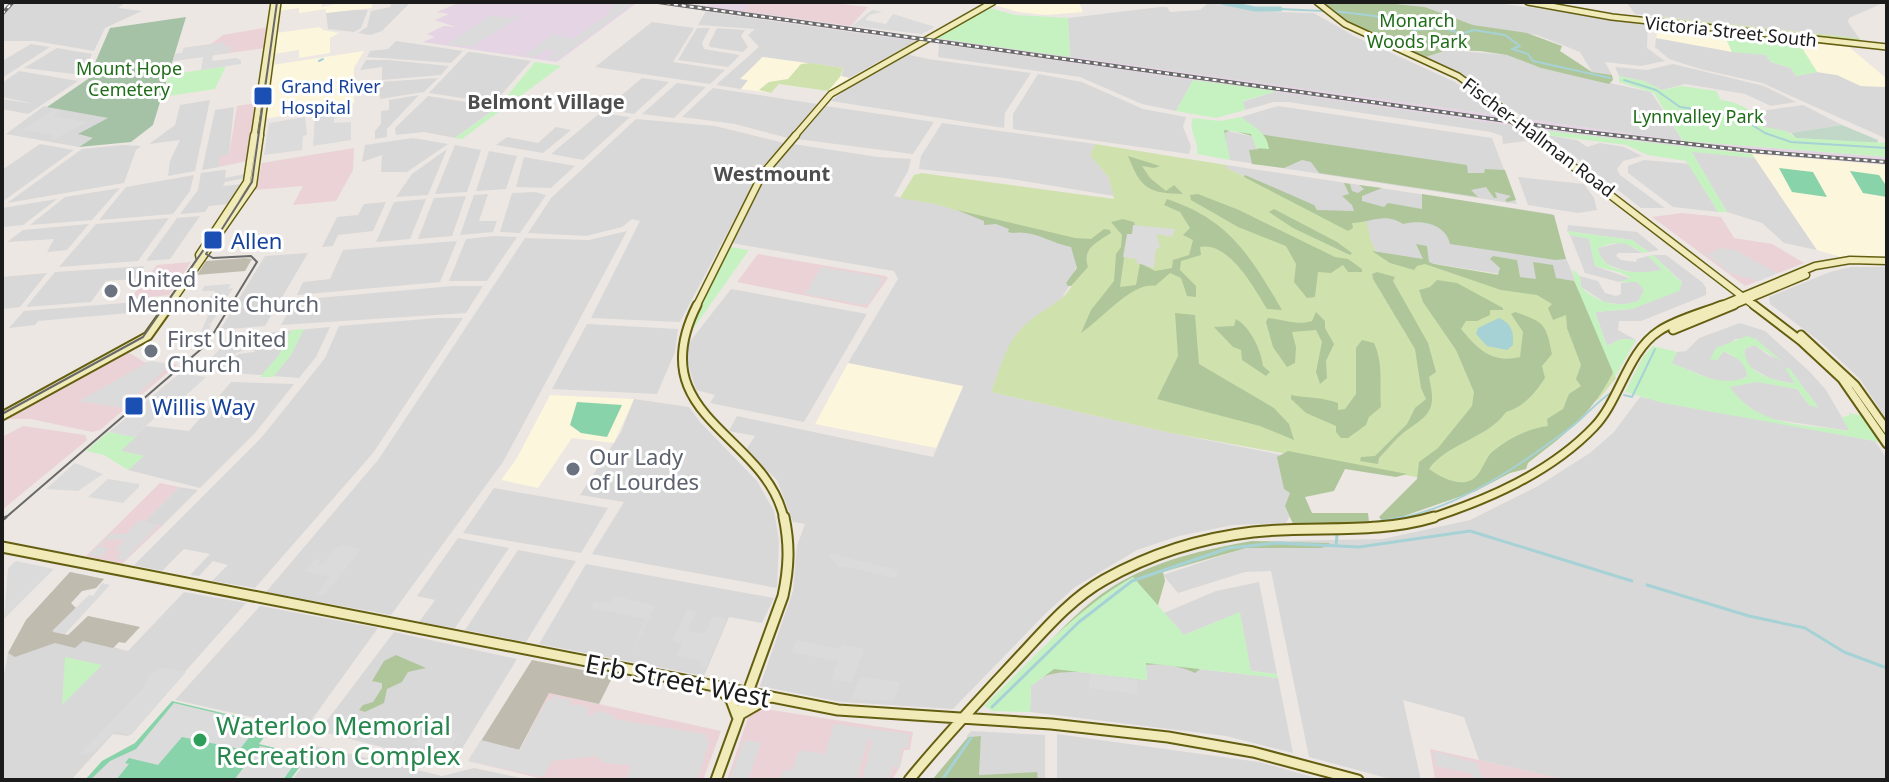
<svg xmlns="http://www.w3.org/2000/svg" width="1889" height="782" font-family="'Noto Sans',sans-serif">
	<rect width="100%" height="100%" fill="#ece7e2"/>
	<!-- residential -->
	<path fill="#d9d8d8" d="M16,2h110l-8,6 24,3 -37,17 -11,23 -59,-10h-33v-24z
		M390,2h21l-29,29 -12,4 -12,-2 9,-6 4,-16 20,-4z
		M1376,2h113l159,21 -1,25 18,13 -24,5 -36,-4 7,13 -20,-3 -12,-20 -43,-17 -64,-10 -48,-18z
		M1626,2h255l2,1 -34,15 -1,4 11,16 -224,-24z
		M1208,3l68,9 38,1 40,23 101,46 48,34 -433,-59 -2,-39 92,-11h7l3,5 30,-2z
		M344,10h24l-7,18 -7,4 -26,-3 -2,-16z
		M706,11l24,4 186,26 -67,37 -8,-2 2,-8 -81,-11 -21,22 8,1 -8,9 -25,-4 43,-38 -11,-12 7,-6 -57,-4z
		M652,22l42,6 -21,34 52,8 -15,14 -115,-17z
		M697,28h13l-8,15 2,6 36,6 -12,12 -50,-7z
		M717,28l28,2 -4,6 7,11 -5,5 -33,-5 -1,-3z
		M1656,38l110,17 5,7 20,6 5,8 21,-4 20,3 24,11 26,1v52l-125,-56 -62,-14 -31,-10 -14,-12z
		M396,41l67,10 -12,12 -84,-6 3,-6 18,-2z
		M31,44l19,3 -48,31v-17z
		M939,44l202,28 52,8 -17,31 -34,-7 -62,-27 -142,-20z
		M57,48l35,6 -10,21 -58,-7z
		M1447,50l60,5 34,13 110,24 32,49 -157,-22 -52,-37 -51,-24z
		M468,52h3l60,9 -37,42 -65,-10z
		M906,54l22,5 103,14 -26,40 -1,15 -173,-27 21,-17z
		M366,60h23l60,6 -8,9 -59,5v-13l-22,3z
		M1673,64l91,22 32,16 -25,4 -26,-12 -60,-10 -23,6 -18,-9 -25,-5 -4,-9 32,3z
		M19,71l59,10 -50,33 -26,-5v-10l33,5 -33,-7v-14z
		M1038,74l44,8 61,27 43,8 -3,10 8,19 -2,8 -176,-25v-15z
		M438,78l-14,14 -44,7 -1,-17z
		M642,78l27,4 -35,32 -29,-5z
		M677,83l29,4 -32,31 -32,-4z
		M713,88l104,16 -29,34 -53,-14 -53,-7z
		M1277,91l238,35 18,14 -30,4 -1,-8 -11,-4 -203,-30h-14l-29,8 -3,-8z
		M419,95l-32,34v8l-12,2v-8l6,-7v-13l8,-1v-10z
		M428,96l63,10h8l-44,32 -31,-6 -28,3 -1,-7z
		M210,100l-15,71 -27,5 2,-15 10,-21 -31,4 26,-19 5,-20z
		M1803,105l39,20 -51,8 -27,-6 -11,-15z
		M44,106l49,9 16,3 -29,17 14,3 -15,9 -73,-13z
		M826,106l108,16 -21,32 -116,-15z
		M1278,106l214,32 25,66 -287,-44 -7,-30 45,10 -27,-23z
		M234,107l-5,48 -9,2 -1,10 -17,3 13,-60z
		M600,113l30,4 -47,43 -32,-6z
		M636,119l79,7 69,17 -22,24 -82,155 -89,-4 49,-97 -8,-2 -10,8 -36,9 -58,-3 23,-35z
		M942,123l153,21 -5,11 19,23 5,18 -109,-18 -86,-9 2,-13z
		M556,127l15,3 -28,23 -47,-8 11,-8 31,6z
		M1547,135l30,5 10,7 13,-4 24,4 18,9 -19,5 -6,8 3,6 45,33h-24z
		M413,138l35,6 -41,28h-26l1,-17 -20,7 3,-17z
		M40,144l34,6 -72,52v-32z
		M793,144l85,13 33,2 -3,12 -14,25 41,8 141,40 1,19 -6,20 -11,18 -39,28 -8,10 -22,53 180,41 126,25 10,29 -21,36 -53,2 -54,11 -42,14 -62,37 -30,27 -92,95 -112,-7 -81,-16 33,-95 4,-45 8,-22 -12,-2 -16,-42 -31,-30 9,-14 -26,-5 8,-15 196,41 30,-70 -115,-24 50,-84 -4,-8 -163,-28 35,-65z
		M123,145l18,1 -5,4 -12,33 -117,20 75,-54z
		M455,145l26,5 -14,42 -32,2z
		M447,149l-19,46 -32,2 16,-23z
		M489,151l28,5 -11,33 -30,2z
		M1691,151l64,7 62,92 -33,-7 -22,-20 -35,-11z
		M524,157l51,9 -24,22 -35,-1z
		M1644,160l47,4 27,48 -45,-5 -45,-34v-7z
		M1226,165l326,49 7,28 19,44 -200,-31 -7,-14 -48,-29 -97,-44z
		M222,170h4l-1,8 20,-4v4l-20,4 -2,4 20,-2 -13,20 -21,2 -4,6 -25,2 18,-24 3,-17z
		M194,175l-4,16 -17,23 -74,6 27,-33z
		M1518,177l66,7 10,14 3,12 -19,3 -50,-8z
		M120,188l-28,32 -62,5 35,-28z
		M535,192l11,3 -26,38 -20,-1 12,-39z
		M488,194l-9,27h18l-4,11 -33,3 14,-40z
		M466,196l-14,40 -34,3 16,-41z
		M57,199l-34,26 -21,2v-19z
		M426,199l-16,40 -34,3 18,-40z
		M386,202l-13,29 -35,4 -5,11 -11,1 15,-30 21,-2 6,-11z
		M200,216l-30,43 -24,2 31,-43z
		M169,218l-31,43 -79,6 37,-43z
		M89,224l-22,26 -20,2 7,-13 -47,3 16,-12z
		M1568,225l69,7 22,18 -10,2 -17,-12 -65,-9z
		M627,231l-124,231 -112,153 -125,-23 112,-132 147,-222 64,2z
		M1570,235l19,3 6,28 37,13 -13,3 -34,-9z
		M494,236l23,1 -30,44h-38l17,-42z
		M457,241l-17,41 -143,13 6,-13 27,-3 13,-29z
		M1624,242l18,11h-24l-2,3 5,4 15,2 1,-3 11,-3 15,14 -21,4 -20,-4 -15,-6 -8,-9 -2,-7z
		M308,253l-43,73 -45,4 45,-74z
		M1653,255h13l36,27 4,6v7l-65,26h-22l-1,9 18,10 -15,-1 -14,7 -12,-34 37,-3 50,-27z
		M145,266l-10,13 -29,2 -15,21 -65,5 29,-35z
		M1851,267h36v153l-27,-41 -42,-39 -48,-36 -1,-7 61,-25z
		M47,273l-27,34 -18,2v-32z
		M1580,276l18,5 7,12 11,3 5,-2v-11l16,-2 7,9 -1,5 -5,6 -13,4 -21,-3 -23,-15z
		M453,286h30l-17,27 -185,12 14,-25z
		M731,289l136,25 -63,108 -94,-19 5,-8 -19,-5 -9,-30 1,-16z
		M136,302l-7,11 -91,8 -3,4 -26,3 15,-17z
		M438,318h25l-90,135 -118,135 -43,-7 16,-16 -15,-4 -14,15 -9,-1 20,-21 -26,-5 -22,22 -28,-6 128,-128 63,-79 14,-32z
		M1740,323l25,8 45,41 16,18 24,41 -79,-12 -24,-10 -18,-22 28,-6 40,8 12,16 9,2 -29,-39 7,16 -25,-5 -23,-13 -4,-8 1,-9 9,-4 20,14 -18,-20h-21l-18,17 6,-5 17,9 7,10 1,6 -13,6h-16l-48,-19 6,-11 9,-1 13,-13z
		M587,324l91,5 -3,23 -18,42 -105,-5z
		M330,327l-14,30 -17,21 -77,-6 16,-18 16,-2 11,-19z
		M231,382l63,2 -39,49 -55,55 -72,-18 15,-14 -23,-5 26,-25 43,5z
		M1640,397l235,44 12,18v321h-321l-87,-20 -15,-43 -61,-17 18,80h-27l-85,-23 -38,-186 -26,1 -67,21 -15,-18 103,-34 117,-2 87,-19 68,-34 52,-33 24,-21z
		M634,399l55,8 12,16 56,58 17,30 5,29 -2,48 -185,-34 32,-52 -44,-7 41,-63z
		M179,487l19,3 -36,36 -19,-3z
		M494,488l114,20 -27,45 -118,-20z
		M458,538l51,10 -54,80 -36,-6 16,-22 -18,-4z
		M518,550l58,11 -50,81 -61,-12z
		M586,564l188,34 -12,25 -33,-6 -25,59 -165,-32z
		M70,572l34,7 -8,9 -14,3 -12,13 6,4 -23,23 15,4 20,-19 52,11 -15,16 -6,-1 -6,5 15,4 56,-59 62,11 -118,133 -15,-2 -42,46h-69v-95l6,-32 18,-33z
		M1259,582l18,92 -26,-3 -33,-50 -34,14 -20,-22 52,-22z
		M260,606l118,22 -73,101 -130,-29z
		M394,632l123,27 -65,106 -133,-34z
		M1145,663l133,15 15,75 -67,-17 -196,-24 1,-26 23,-17 93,11z
		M971,731l74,4v45h-7l-2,-8 -57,3 2,-39 -15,1z
		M1057,734l202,28 64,18h-266z
		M317,746l125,30 32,-8 56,12h-238z"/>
	<!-- commercial -->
	<path fill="#ebd2d6" d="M751,2h73l44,5 -17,19 -110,-15z
		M269,27l-4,21 -92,13 2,-7 7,-1 2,-5 27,-4 12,-9z
		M256,103l-9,58 -28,6 1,-11 9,-1 8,-49z
		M354,148l-1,22 -17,31 -43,4 10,-19 -50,4 5,-8 4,-19z
		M1682,213l39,4 13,21 38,6 32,19 -59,23 -93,-69z
		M758,254l128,22 2,2 -21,30 -130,-26z
		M191,262l-22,33 -39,4 27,-34z
		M128,352l16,10 34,2 -78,66 -8,2 -61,-13h-25z
		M23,426l62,9 2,5 -85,70v-73z
		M160,483l19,4 -35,35 18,4 -40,38 -36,-8z
		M549,693l172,38 -18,49h-156l-79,-19 13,-21 39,10z
		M758,708l155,24 -3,18h-6l-4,17 -8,13h-165l21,-62z
		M1430,749l120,27 16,4h-131z"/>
	<!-- industrial -->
	<path fill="#e4d4e4" d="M460,2h178l-81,60 -134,-20 12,-5 -8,-3 17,-8 12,1 -21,-7 14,-6 -12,-2z
		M710,2h41l-9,9 181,26 -7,4 -244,-35 5,-3 30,3z
		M935,38l568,78 12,10 -588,-84z
		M1526,119l157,22 204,16v8l-260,-23 -87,-12z"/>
	<!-- education -->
	<path fill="#fbf6dc" d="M287,2h34l1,5 22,-5h28v6l-46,5v-4l-27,4v-5l-20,3 1,-7z
		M1000,2h79l4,10 -38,3 -27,-3 -24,-7z
		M1659,25l64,7 9,20 -76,-14z
		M320,27l3,3 16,3 -9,5v15l-31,5v-8l-25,4 2,-21z
		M1797,40l51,6 39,33v8l-26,-1 -24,-11 -20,-3z
		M364,51l-10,17v35l-90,16 8,-54z
		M763,57l80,11 -2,8 8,2 -20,13 -50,-7 -8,9 -30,-4 7,-9 -8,-1z
		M1752,154l135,11v94l-43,-1 -27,-8z
		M848,363l115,23 -27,62 -121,-24z
		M550,395l84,4 -20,44 -42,-5 -34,50 -37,-8 16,-22z"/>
	<!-- construction -->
	<path fill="#bfbcaf" d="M245,258l7,1 -7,12 -48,4 9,-14z
		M70,572l34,7 -8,9 -14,3 -11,12 5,5 -23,24 15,3 20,-19 52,11 -15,16 -6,-1 -6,6 -30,-7 -8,7 -20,-5 -40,14 -7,-4 18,-33z
		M532,660l81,16 -14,28 -50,-11 -30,57 -38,-9z"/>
	<!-- grass -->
	<path fill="#cfe1ad" d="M1661,17l198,21 4,5 -201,-22z
		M810,63l33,5 -3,9 -12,14 -49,-7 -8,9 -12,-3 10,-8 19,-3 13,-15z
		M1095,144l131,21v3l97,44 42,2 6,27 7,14 198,32 40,91 -17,21 -133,87 -295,-53 -180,-41c8,-20 14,-47 29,-62 34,-35 61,-24 56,-85l-141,-41 -35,-6 14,-23 7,-2 193,26 -5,-21 -19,-23z"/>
	<!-- forest -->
	<path fill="#afc69b" d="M1320,2h56l49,5 48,18 54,8 35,13 -2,5 32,21 20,3 1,5 -4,4 -68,-16 -34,-13 -27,-4 -33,-1 -24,8 -83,-38z
		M1240,118l19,16 208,31 1,8h16l1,-4 20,1 11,30 -9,2 -2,-2 6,-4 -16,-4 2,6h-3l-8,-11 -15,3 7,7 -159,-24 -8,-11 -9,-2 -18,8 -32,-4 -3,-14 10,-1 -4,-12 -24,-7 -6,3 3,26 -9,-37z
		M1128,156l32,10 -6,2 -12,-2 8,12 16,13 8,-6 9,9c-35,-1 -42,-5 -55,-38z
		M1245,175l69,30 3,5 37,1 -2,-6 -10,-9 7,-2 -5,-11 6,1 2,7 6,2 6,-4 -5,-4 23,3 -20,8v5l22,6 4,-4 34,6v-15l132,21 12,44 -11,1 -105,-16c-4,-20 -28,-25 -47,-20 -18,-12 -31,-2 -51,-1l1,5 -5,3 -104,-54z
		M1198,194l41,16 96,47 13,2 14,10v3h-14l-5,-7 -12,8 -13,-1 -3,25 -8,1 -13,-16 2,-18 -10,-18 -48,-19 -47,-27 -1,-5z
		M1167,199c63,21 83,57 115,111l-15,-1c-13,-21 -38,-68 -67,-62l1,8 -20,6 -1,9 16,16v11l-9,-1 -6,-18 -11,-5 -15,13c-22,-5 -55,35 -74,47l10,-23 23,-29 2,-27 5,-7 1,-12 -11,-13 12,-3 11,3 2,6 -10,16 -6,43 16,-2 4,-22 15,8 17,-3 1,-8 16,-5 4,-15 -10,-5 7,-7 -10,-16 -16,-7z
		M1274,209l63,33 15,11 -2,2 -57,-27 -24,-16z
		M957,210l118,28 16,1 13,-10 6,1 1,3c-15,10 -29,15 -23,34l-17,19h-3l-2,-3 11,-15 -6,-21c-21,-4 -36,-17 -59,-14l-4,-1 1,-3 -13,-5 -12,1v-4z
		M1416,244l11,2 2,16 5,2 64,11 2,-7 -10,-9 3,-3 24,4 3,17 16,2 -3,-17 20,3 3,13 18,3 42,85c-21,46 -49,67 -88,97l-2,6 -16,4 -34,18 -92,32 -5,-6 38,-38 2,-17 19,-14 34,-42 2,-14 -18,-42 -33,-48 -4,-12 11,-3 7,-7 20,3 46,25v2h-13v5l-13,6h-11l-5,8c16,19 30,35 59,28l3,-25 -12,-18 4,-2c29,10 31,11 37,42l-10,12 3,12c-10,15 -21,29 -39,34 -19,27 -59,31 -77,57 14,10 38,22 50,4 5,-7 7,-15 13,-21 17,-14 35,-23 56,-26l-1,-7 16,-10 6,-15 12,-8 -5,-7 5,-14 -14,-37 -1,-13 -13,5 -5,-12 4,-4 -15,-9 -36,-5 -76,-26 -8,2 -3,4 -24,-7 -18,-12 51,8z
		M1377,272l18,5 -2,4 35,62 8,29 -7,5c7,31 3,36 -22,53 -10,7 -19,19 -28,28l-1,6 -18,-3 1,-4 14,-1 32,-32 8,-16 11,-9 -5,-11 -6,-39 -42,-70 -1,-5z
		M1316,312l9,9v7l9,16 -8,17 1,17 -7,6 -4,-12 6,-30 -6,-12 -24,2 4,15 -1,16 -8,4 -14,-20 -7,-25 2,-4c16,1 29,8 44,3z
		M1175,313l20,2 4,49 75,44 15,16 5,16 -34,-14 -103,-27 21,-43z
		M1236,319c14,8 25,30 27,47l7,6 -4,4 -24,-16 -1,-10 -8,-3 -19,-20 20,-1z
		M1362,340l12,3c10,22 5,41 7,64l-12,10 -3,8 -18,13h-7l-5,-6v-6l-30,-13 -15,-14v-4c16,3 31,2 47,8v7l7,-1 11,-15v-46z
		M1288,451l119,23 -11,3 -51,-8 -11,22 -29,6 7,16h56l1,9 -75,4 -9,-20 5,-13 -6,-4 -7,-32z
		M1252,541l78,2 -8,5h-76l-83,24 2,9 -9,31 44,57 -5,4c-33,-16 -68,-5 -104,-2 -18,2 -31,-1 -49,6l-15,-10c25,-28 53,-60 85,-80 41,-26 93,-38 140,-46z
		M396,655l30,13 -18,4 -6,10 -15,7 -3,14 -19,9 -6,-2 4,-5 10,-3 9,-14v-5l-10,-2 12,-20z
		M981,736l-2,39 58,-3 1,8h-106l36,-43z"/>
	<!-- wetland -->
	<path fill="#c1d8c9" d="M1842,125l36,15 -1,4 -81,-6 -5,-5z"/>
	<!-- cemetery -->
	<path fill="#a6c2a6" d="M186,17l-33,108 -22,17 -52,5 14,-9 -15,-4 30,-16 -61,-11 41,-28 22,-51z"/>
	<!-- park -->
	<path fill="#c6f2c2" d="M990,8l25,7 53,3 2,39 -135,-19z
		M1723,32l74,8 20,32 -21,4 -5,-8 -20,-6 -5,-7 -34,-3z
		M535,62l26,4 -99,73 -7,-1 43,-31z
		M226,66l-11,23 -53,8 7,-22z
		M1619,76l25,5 18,9 19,-4 35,5 5,9c20,3 32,10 43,27l22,4 10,7 91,5v14l-204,-16 -29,-48 -35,-11z
		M1193,80l84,11 -34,10 2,9 -29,8 -40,-7z
		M1241,117c13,10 26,15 28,32l-13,-1 -5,-14 -27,-4 6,30 -33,-6c2,-14 -9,-22 -4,-36l27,3z
		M1540,130l212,24 3,4 -63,-6 35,60h-9l-32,-51 -38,-6 -22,-10 -79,-10z
		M1567,231l65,9 17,12 -7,1c-15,-12 -27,-12 -44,-5 4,27 43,26 64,22l-14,-14 5,-1 29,28 -3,8 -47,18 -37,3 12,34 14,-7 15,1 -21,37 -41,-97 -1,-11 7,7 1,11c17,16 35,21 57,14l6,-11 -7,-8h-18l12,-4 -12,-6 -24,-6 -6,-27 -19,-4z
		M730,247l19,3 -61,86 2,-7z
		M304,329l-13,26 -18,22h-13l19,-22 12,-25z
		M1747,336l9,3 27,23 -29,-17 -9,4c-2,26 30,31 50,35l-10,-16h4l30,40 -10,-3 -12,-16 -40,-7 -27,5c28,41 75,37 119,44l-7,-14 7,-1v-3l14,3 17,26 -217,-39 -38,-11 18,-35 10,-11 24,6 -5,11c25,10 48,25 75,14 0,-15 -12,-20 -23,-26l-7,9 -7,-1 6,-11z
		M108,432l28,5 -15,14 23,5 -16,14 -24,-15 -18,-4z
		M1133,577l51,58 56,-23 11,59 26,3 1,4 -132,-15 1,17 -93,-11 -23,17 -1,26 -38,-1 -8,-5c47,-45 91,-97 149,-129z
		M65,657l37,8 -40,40z"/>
	<!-- pitch -->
	<path fill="#88d3a9" d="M1779,168l34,4 14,25 -35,-5z
		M1850,171l29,4 8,12v10l-24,-4z
		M577,402l45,3 -15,32 -26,-4 -11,-8z
		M172,701l101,24 -14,19 49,12 -18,24h-205l17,-19 33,-18z"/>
	<!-- parking -->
	<path fill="#dbdbdb" d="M595,2h40l-77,57h-12l9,-8 -7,-2 -12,8 -12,-1 29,-22 20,5 38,-27 -2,-2 6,-5z
		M872,10l10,2 -13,3 -4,5 21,4 7,-10 42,13 -13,7 -70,-8z
		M517,15h5l-50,32 -25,-3 43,-28 21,2z
		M225,42v5l8,-2 -4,8 -16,2 -1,6 24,-3 5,2v4l-40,6 2,-13 -30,4 2,-7 7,-1 2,-5z
		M347,108l4,1v4l-17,5v5l17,-1v18l-38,6 2,-31z
		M53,110h7l-7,6 34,6 -34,18 -4,-1 5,-4 -32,-5z
		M305,117l2,18 -4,1 -1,14 -38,5 5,-32z
		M1133,225l42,4 -3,8 -15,-3 3,14 -4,1 -2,19 -17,-5 -1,-4 -13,-2 4,-23h5z
		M1719,248l16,2 42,23 -18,8 -27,-7 -30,-23 9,3z
		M821,267l59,10 3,3 -14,23 -6,2 -58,-11z
		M231,284l-3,5 5,-1 -22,36 -4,1h4l-2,5 -8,2 11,-26 -7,-2 -22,5 2,-3 11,-1 18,-11 1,-3h-13l2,-5z
		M254,335l-9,15 -9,3 -14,17 -19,-3 29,-31z
		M150,361l21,3 -48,44 -44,-7z
		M180,373l26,4 -24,22 -12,-3 -4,4 -9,-2 -2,3 11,2 -7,11 -25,23 -25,-5z
		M75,463l28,11 -25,17 -32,-2z
		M108,479l31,5v3l-16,16 -35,-6z
		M139,520l19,6 -33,34 -9,-2 5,-6 -6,-2 10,-11 -19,1 -6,7 10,1 -9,9 -12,-2 21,-21h16z
		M343,545l18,4 -37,46 -7,-1 13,-17 -26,-6 11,-12 6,1 -3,4 4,1 15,-18z
		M831,554l67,16 -3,8 -51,-12 -4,3 -11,-13z
		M16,561l38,8 -50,50 4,-51z
		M102,583l8,2 -45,49 -13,-3 37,-36 4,1z
		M614,596l41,10 -26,52 17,-39 -55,-11 3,-7 16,3z
		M687,610l9,2 -8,19 17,3 8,-18 14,3 -22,50 -5,-1 2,-7 -26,-6 6,-11 -10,-3z
		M797,640l43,9 2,-5 22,5 -12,33 -21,-2 8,-23 -4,4 -43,-9z
		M161,667l25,5 -55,63 -17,-4 -21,21 -14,3 65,-68 4,-10z
		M1090,674l47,6v14l-48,-6z
		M860,677l40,5 -6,19 -43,-2z
		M554,696l18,5 -2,6 6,-3 9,2 4,3 -2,6 5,1 5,-6 16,5 1,4 91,15 4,9 -12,37h-71l5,-15 -27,-2 -8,-7 -44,5 -9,16 -75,-16 13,-21 39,10 27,-50h5z
		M174,703l80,19 -5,6 6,2 -15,19 -58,-12 -24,28 -29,-7 -4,5 4,1 -13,16h-26l20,-19 26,-12z
		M834,724l76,10 -3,14h-6l-1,20 -7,-2 -4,12 -27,2 10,-40 -4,-1 -11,41h-77l3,-10h9l7,-20 26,4z
		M435,729l24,5 -11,17 -38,-7z
		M744,740l17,3 -13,37h-18z
		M260,746l41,9 -18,25h-49z
		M1433,751l44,12 6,17h-9l-1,-6 -37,-8z"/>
	<!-- water -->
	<path fill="#a7d2d5" d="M1499,318c12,5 15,14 14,27l-6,5 -20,-4 -11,-12 2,-6z"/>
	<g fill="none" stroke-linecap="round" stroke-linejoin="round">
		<!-- stream-far1 -->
		<path stroke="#a7d2d5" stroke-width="2" d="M1280,9l43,2
			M1333,11l42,5 39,14 30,-2 17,6 13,-4 31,5 15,11 -8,3 16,5 5,7 77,17
			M319,61l4,-2
			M1624,80l32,10 24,17 56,8 29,18 26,9 96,6
			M1624,395l8,2 23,-48
			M1396,519c64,-12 123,-53 174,-91 15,-11 26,-26 42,-36"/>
		<!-- stream -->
		<path stroke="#a7d2d5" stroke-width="3" d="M1377,522l29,-5
			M1336,546l1,-11
			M1647,585l102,31 56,12 39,24 43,16
			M992,707l87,-85 53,-41 97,-33 48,-5 82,4 111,-16 162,50
			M942,780l29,-42"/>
		<!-- river -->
		<path stroke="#a7d2d5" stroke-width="5" d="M1221,2l34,7h25"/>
		<!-- secondary-far3 casing -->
		<g stroke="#645f10" stroke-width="8">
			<path id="secondary-far3" d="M1317,2l28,22 113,52 55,40
				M1528,2l84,15 275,30
				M1523,128l12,9
				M254,137l20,-135
				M260,137l18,-135
				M794,137l37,-43 162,-92"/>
		</g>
		<!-- secondary-far2 casing -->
		<g stroke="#645f10" stroke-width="9">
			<path id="secondary-far2" d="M1532,135l224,172
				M200,259l-1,-4 48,-73 7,-47
				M168,307l85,-122 7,-50
				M696,307l66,-132 34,-40
				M1717,307l98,-41 35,-6 37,1
				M1729,307l77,-32"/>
		</g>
		<!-- secondary-far1 casing -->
		<g stroke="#645f10" stroke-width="11">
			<path id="secondary-far1" d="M697,305c-57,113 69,128 87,214
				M1754,305l47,36 41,38 45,65
				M1673,330l61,-25
				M1801,335l54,50 32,45
				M2,416l146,-80 22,-31
				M1428,519c59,-19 122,-46 166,-92 26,-27 33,-75 65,-96 18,-12 43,-18 63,-26"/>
		</g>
		<!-- secondary casing -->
		<g stroke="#645f10" stroke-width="13">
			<path id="secondary" d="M2,547l836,163 213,14 117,13 85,15 105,28
				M719,688l12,12 6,16
				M739,715l31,-18
				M716,780l67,-184c6,-28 7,-51 1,-79
				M909,780c36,-44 75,-85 114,-127 24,-26 49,-55 81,-73 46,-26 97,-42 149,-48 62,-7 121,3 181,-15"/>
		</g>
		<!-- secondary-far3 -->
		<use href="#secondary-far3" stroke="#f1ebba" stroke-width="5"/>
		<!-- secondary-far2 -->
		<use href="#secondary-far2" stroke="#f1ebba" stroke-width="6"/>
		<!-- secondary-far1 -->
		<use href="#secondary-far1" stroke="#f1ebba" stroke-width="7"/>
		<!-- secondary -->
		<use href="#secondary" stroke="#f1ebba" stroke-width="9"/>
		<!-- tram-far1 -->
		<path stroke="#696969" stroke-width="2" d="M2,414l141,-77 66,-95
			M4,519l203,-175 50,-82 -6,-6 -38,2 -7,-4 46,-72 25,-180"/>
		<!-- tram -->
		<path stroke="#696969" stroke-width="3" d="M2,520l4,-3"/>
		<!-- rail casing -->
		<g stroke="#696969" stroke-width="4">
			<path id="rail" d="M658,2l920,129 173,20 136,11
				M2,14l11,-12"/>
		</g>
		<!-- rail -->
		<use href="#rail" stroke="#fff" stroke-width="2" stroke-dasharray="4" stroke-linecap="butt"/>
		<!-- secondary-bridge casing -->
		<g stroke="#645f10" stroke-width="8" stroke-linecap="butt">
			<path id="secondary-bridge" d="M1507,116l16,12"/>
		</g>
		<!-- secondary-bridge -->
		<use href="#secondary-bridge" stroke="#f1ebba" stroke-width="5"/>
	</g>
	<!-- markers -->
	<g fill="#1a4fb4" stroke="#fff" stroke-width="3">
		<rect x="253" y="86" width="20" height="20" rx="4"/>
		<rect x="203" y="230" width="20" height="20" rx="4"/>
		<rect x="124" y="396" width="20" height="20" rx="4"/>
	</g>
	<g fill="#6b7280" stroke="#fff" stroke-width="3">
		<circle cx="111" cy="291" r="8"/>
		<circle cx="151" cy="351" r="8"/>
		<circle cx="573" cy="469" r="8"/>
	</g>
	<circle fill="#2e9e5b" stroke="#fff" stroke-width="3" cx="200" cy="740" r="8"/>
	<g text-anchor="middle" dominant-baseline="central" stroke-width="6" stroke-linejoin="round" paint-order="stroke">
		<!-- far-park labels -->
		<g font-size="18" fill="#1e6c17" stroke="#fff">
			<text x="1417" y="20">Monarch<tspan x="1417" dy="21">Woods Park</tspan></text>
			<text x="129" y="68">Mount Hope<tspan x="129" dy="21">Cemetery</tspan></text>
			<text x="1698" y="116">Lynnvalley Park</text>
		</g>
		<!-- far-street labels -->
		<g font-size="18" fill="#1b1b1b" stroke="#fff">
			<text transform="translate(1731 31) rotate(6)">Victoria Street South</text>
			<text transform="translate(1539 137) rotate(37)">Fischer-Hallman Road</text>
		</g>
		<!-- far-transit labels -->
		<g font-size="18" fill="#164399" stroke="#fff" text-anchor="start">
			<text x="281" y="86">Grand River<tspan x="281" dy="21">Hospital</tspan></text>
		</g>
		<!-- far-neighbourhood labels -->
		<g font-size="20" font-weight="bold" fill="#4e4e4e" stroke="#fff">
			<text x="546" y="101">Belmont Village</text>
			<text x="772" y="173">Westmount</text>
		</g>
		<!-- transit labels -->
		<g font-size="22" fill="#164399" stroke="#fff" text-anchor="start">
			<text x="231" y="240">Allen</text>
			<text x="152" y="406">Willis Way</text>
		</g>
		<!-- worship labels -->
		<g font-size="22" fill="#5b616d" stroke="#fff" text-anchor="start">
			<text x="127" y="278">United<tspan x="127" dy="25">Mennonite Church</tspan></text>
			<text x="167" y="338">First United<tspan x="167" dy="25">Church</tspan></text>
			<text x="589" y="456">Our Lady<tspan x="589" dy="25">of Lourdes</tspan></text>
		</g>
		<!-- near-street labels -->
		<g font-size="26" fill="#1b1b1b" stroke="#fff">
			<text transform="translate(678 680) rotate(11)">Erb Street West</text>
		</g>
		<!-- near-leisure labels -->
		<g font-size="26" fill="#27864d" stroke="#fff" text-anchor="start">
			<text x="216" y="725">Waterloo Memorial<tspan x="216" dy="30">Recreation Complex</tspan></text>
		</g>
	</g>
	<!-- border -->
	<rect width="1889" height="782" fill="none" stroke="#1b1b1b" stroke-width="8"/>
</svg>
